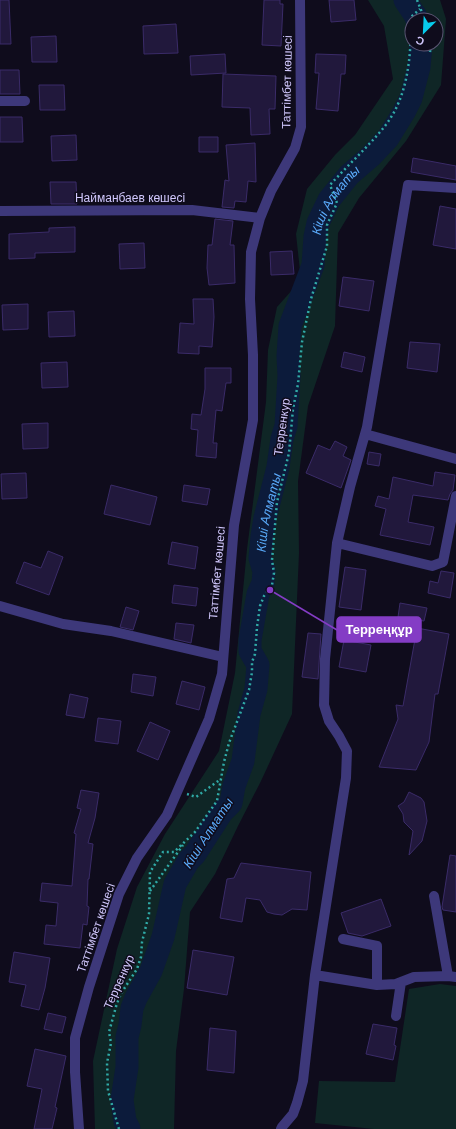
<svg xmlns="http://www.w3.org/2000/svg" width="456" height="1129" font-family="Arial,sans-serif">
	<rect width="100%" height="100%" fill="#0f0c1c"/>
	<!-- green -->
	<path fill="#0f2626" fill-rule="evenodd" d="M368,0h72l6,19 -5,66 -35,56 -47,57 -21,35 -3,93 -27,80 -10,75 1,72 -7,161 -31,67 -23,45 -23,48 -25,38 -6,77 -8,62 -2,78h-79l-2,-68 24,-112 20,-62 28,-53 54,-83 16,-78 12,-124 19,-147 2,-52 9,-43 24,-27 -5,-46 11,-45 28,-34 20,-20 38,-56 -9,-53zM412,20h24v24h-24z
		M440,984l16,2v143h-82l-59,-6 4,-42 76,1 14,-93z"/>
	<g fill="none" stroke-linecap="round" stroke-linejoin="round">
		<!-- river -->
		<g stroke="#0c1b3b" stroke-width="23">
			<path d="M405,0l10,15 2,5"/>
			<path id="s1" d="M129,1129l-4,-8 -3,-21 5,-33v-30l3,-12 2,-17 4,-10 15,-27 12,-34 12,-53 14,-24 6,-6 27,-42 9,-9 3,-17 9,-25 6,-47 7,-25 2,-24 -8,-14v-11l8,-46 5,-11 1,-12 -4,-13 2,-22 3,-18 13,-51 4,-28 4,-13 3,-50 -1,-20 2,-30 23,-61 2,-28 3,-14 11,-23 20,-25 22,-19 17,-18 16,-26 7,-14 8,-31 2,-23"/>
		</g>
	</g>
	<!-- building -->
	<path fill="#21183c" stroke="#3a2b68" d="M0,0h9l2,44h-11z
		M264,0h16v4h3l-2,42 -19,-1z
		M329,0h25l2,20 -25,2z
		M176,24l2,29 -34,1 -1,-28z
		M56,36l1,26h-25l-1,-25z
		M225,54l1,19 -35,2 -1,-19z
		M316,54l30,1 -1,19h-4l-3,37 -22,-2 3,-36h-4z
		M0,70h19l1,24h-20z
		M223,74l53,2 -1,33h-6l1,25 -19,1 -1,-27 -28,-1z
		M39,85h25l1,25h-25z
		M0,117h22l1,25h-23z
		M76,135l1,25 -25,1 -1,-25z
		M199,137h19v15h-19z
		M255,143l1,39 -8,-1 -2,21 -11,-1 -1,7 -12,-1 3,-27 4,1 -3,-36z
		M413,158l43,8v14l-45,-8z
		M50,182h26l1,22h-26z
		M440,206l16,3v40l-23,-4z
		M215,219l18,2 -3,24h4l1,38 -26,2 -2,-17 1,-23h4z
		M75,227v25l-40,1v5l-26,1v-25l40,-2v-4z
		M144,243l1,25 -25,1 -1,-25z
		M292,251l2,23 -23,1 -1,-23z
		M343,277l31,4 -5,30 -30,-5z
		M193,299h20l1,18 -2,30 -13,-1v8l-21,-1 2,-30 14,1z
		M28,304v25l-25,1 -1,-25z
		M74,311l1,25 -26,1 -1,-25z
		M410,342l30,2 -3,28 -30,-4z
		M344,352l21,5 -3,15 -21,-5z
		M67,362l1,25 -26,1 -1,-25z
		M205,368h26v15h-5l-4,28 -6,-1 -3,33h4l-1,15 -20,-2 2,-26 -7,-1 1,-15 9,1 4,-26z
		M48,423v25l-25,1 -1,-25z
		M335,441l12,6 -4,9 8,4 -10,28 -35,-15 12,-28 12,5z
		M369,452l12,2 -2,12 -12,-2z
		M435,472l20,3 -2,15 -3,4 -2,6 -35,-5 -5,27 26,5 -4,18 -50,-10 6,-26 -11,-3 3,-10 11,3 4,-22 40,9z
		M26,473l1,25 -25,1 -1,-25z
		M111,485l46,12 -7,28 -46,-11z
		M184,485l26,4 -3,16 -25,-4z
		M172,542l26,5 -3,22 -27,-5z
		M48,551l15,6 -14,38 -33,-12 8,-21 17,6z
		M345,567l21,3 -5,40 -22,-3z
		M441,571l13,2 -4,25 -22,-5 2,-12 8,2z
		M174,585l24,3 -2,18 -24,-3z
		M400,603l27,5 -3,13 -26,-4z
		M126,607l13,4 -6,19 -13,-3z
		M176,623l18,2 -3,18 -17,-4z
		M417,628l32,6 -11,60h-3l-6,48 -13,28 -37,-3 19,-48 -2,-14 7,1z
		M308,633l13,1 -3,45 -16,-2z
		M344,640l27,5 -5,27 -27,-5z
		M133,674l23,3 -3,19 -22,-4z
		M182,681l23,6 -6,23 -23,-6z
		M70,694l18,4 -4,20 -18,-3z
		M98,718l23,3 -3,23 -23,-3z
		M150,722l20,9 -12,29 -21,-9z
		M81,790l18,3 -4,25 -7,25 5,1 -4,35h-1l-1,27 2,1 -2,18 -4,-1 -3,24 -36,-4 2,-19 10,1 2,-23 -18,-2 2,-18 30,3 4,-52 -2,-1 7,-24 -4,-1z
		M409,792l12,6 3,4 3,19 -5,20 -13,14 4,-24 -9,-9 -1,-8 -5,-8 6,-4z
		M450,855l6,1v56l-13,-2 -1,-3z
		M241,863l70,9 -4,38 -15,-1 -10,6 -8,-1 -7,-2 -7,-12 -14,-2 -4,24 -22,-4 7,-39 7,-1z
		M381,899l10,27 -29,10 -14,-3 -7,-20z
		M193,950l41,7 -7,38 -40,-7z
		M14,952l36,6 -5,30 -6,22 -18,-4 5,-21 -17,-3z
		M48,1013l18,4 -4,16 -18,-4z
		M373,1024l24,4 -3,17 2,1 -3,14 -27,-6z
		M210,1028l26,3 -2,42 -27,-3z
		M35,1049l31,7 -11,51 2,1 -5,21h-18l8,-40 -15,-3z"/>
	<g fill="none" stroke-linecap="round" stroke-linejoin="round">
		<!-- path -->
		<path stroke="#30aaa7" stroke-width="2.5" stroke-dasharray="2 3" stroke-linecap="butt" d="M417,0l8,20
			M430,52l1,-8
			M187,794l9,3 25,-18
			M150,891l33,-46
			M119,1129l-11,-38 -1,-28 4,-20 -2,-11 8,-29 5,-11 15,-23 4,-12 1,-15 7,-28 1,-42 13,-20h11l21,-20 22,-31 7,-39 5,-19 20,-53 3,-18v-10l3,-8 2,-27 3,-21 4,-10 8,-11 2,-12 -2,-13 5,-58 12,-49 4,-44 5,-25 4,-42 9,-43 16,-53v-21l10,-22 -7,-18c18,-20 38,-38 55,-59 24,-31 26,-71 26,-109l9,-8"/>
		<!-- minor -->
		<path stroke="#3d387a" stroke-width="10" d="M0,101h25
			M0,211l192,-1 68,8
			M365,434l91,25
			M337,543l95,23 11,-4 13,-66
			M0,606l63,18 48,7 112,26
			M434,896l14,80
			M343,939l34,7v39
			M315,975l62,10 19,-1 18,-7 34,-1 8,1
			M396,1016l5,-34
			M79,1129l-4,-57v-34l14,-51 30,-93 18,-36 30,-43 42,-96 13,-45 12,-149 19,-105v-65l-3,-56 1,-47 9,-34 11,-27 24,-43 6,-21 -1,-127
			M281,1129l1,-2 11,-13 4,-11 6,-22 12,-106 31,-197 1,-27 -8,-15 -10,-15 -5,-16 1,-46 12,-116 13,-56 17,-60 41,-242 48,3"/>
	</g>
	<g text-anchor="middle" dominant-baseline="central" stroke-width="3" stroke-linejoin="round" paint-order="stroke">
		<!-- street labels -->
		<g font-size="12" fill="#d1c8fd" stroke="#0f0c1c">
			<text transform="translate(287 82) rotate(-89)">Таттімбет көшесі</text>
			<text x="130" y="198">Найманбаев көшесі</text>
			<text transform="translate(282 427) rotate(-82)">Терренкур</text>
			<text transform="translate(217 573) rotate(-85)">Таттімбет көшесі</text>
			<text transform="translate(96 928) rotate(-71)">Таттімбет көшесі</text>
			<text transform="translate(119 982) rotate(-66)">Терренкур</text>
		</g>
		<!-- water labels -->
		<g font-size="13" font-style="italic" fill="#5aaafa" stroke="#0f0c1c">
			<text stroke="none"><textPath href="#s1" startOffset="978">Кіші Алматы</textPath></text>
			<text stroke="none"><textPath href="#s1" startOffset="653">Кіші Алматы</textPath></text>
			<text transform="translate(208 833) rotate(-57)">Кіші Алматы</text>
		</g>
	</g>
	<!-- callouts -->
	<path fill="none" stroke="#843cc5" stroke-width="1.5" d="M270 590L337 630"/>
	<circle fill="#843cc5" stroke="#0f0c1c" stroke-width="1.5" cx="270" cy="590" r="4"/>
	<rect fill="#843cc5" stroke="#843cc5" stroke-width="1.5" x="337" y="617" width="84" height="25" rx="4"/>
	<g font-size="13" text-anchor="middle" font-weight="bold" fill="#fff">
		<text x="379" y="634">Терреңқұр</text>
	</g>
	<!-- north arrow -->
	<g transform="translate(424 32) rotate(204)"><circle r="19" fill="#0f0c1c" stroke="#5d5776"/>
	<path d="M0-3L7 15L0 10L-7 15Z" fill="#07cbeb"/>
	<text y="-6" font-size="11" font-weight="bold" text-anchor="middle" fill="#d1c8fd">С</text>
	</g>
</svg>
